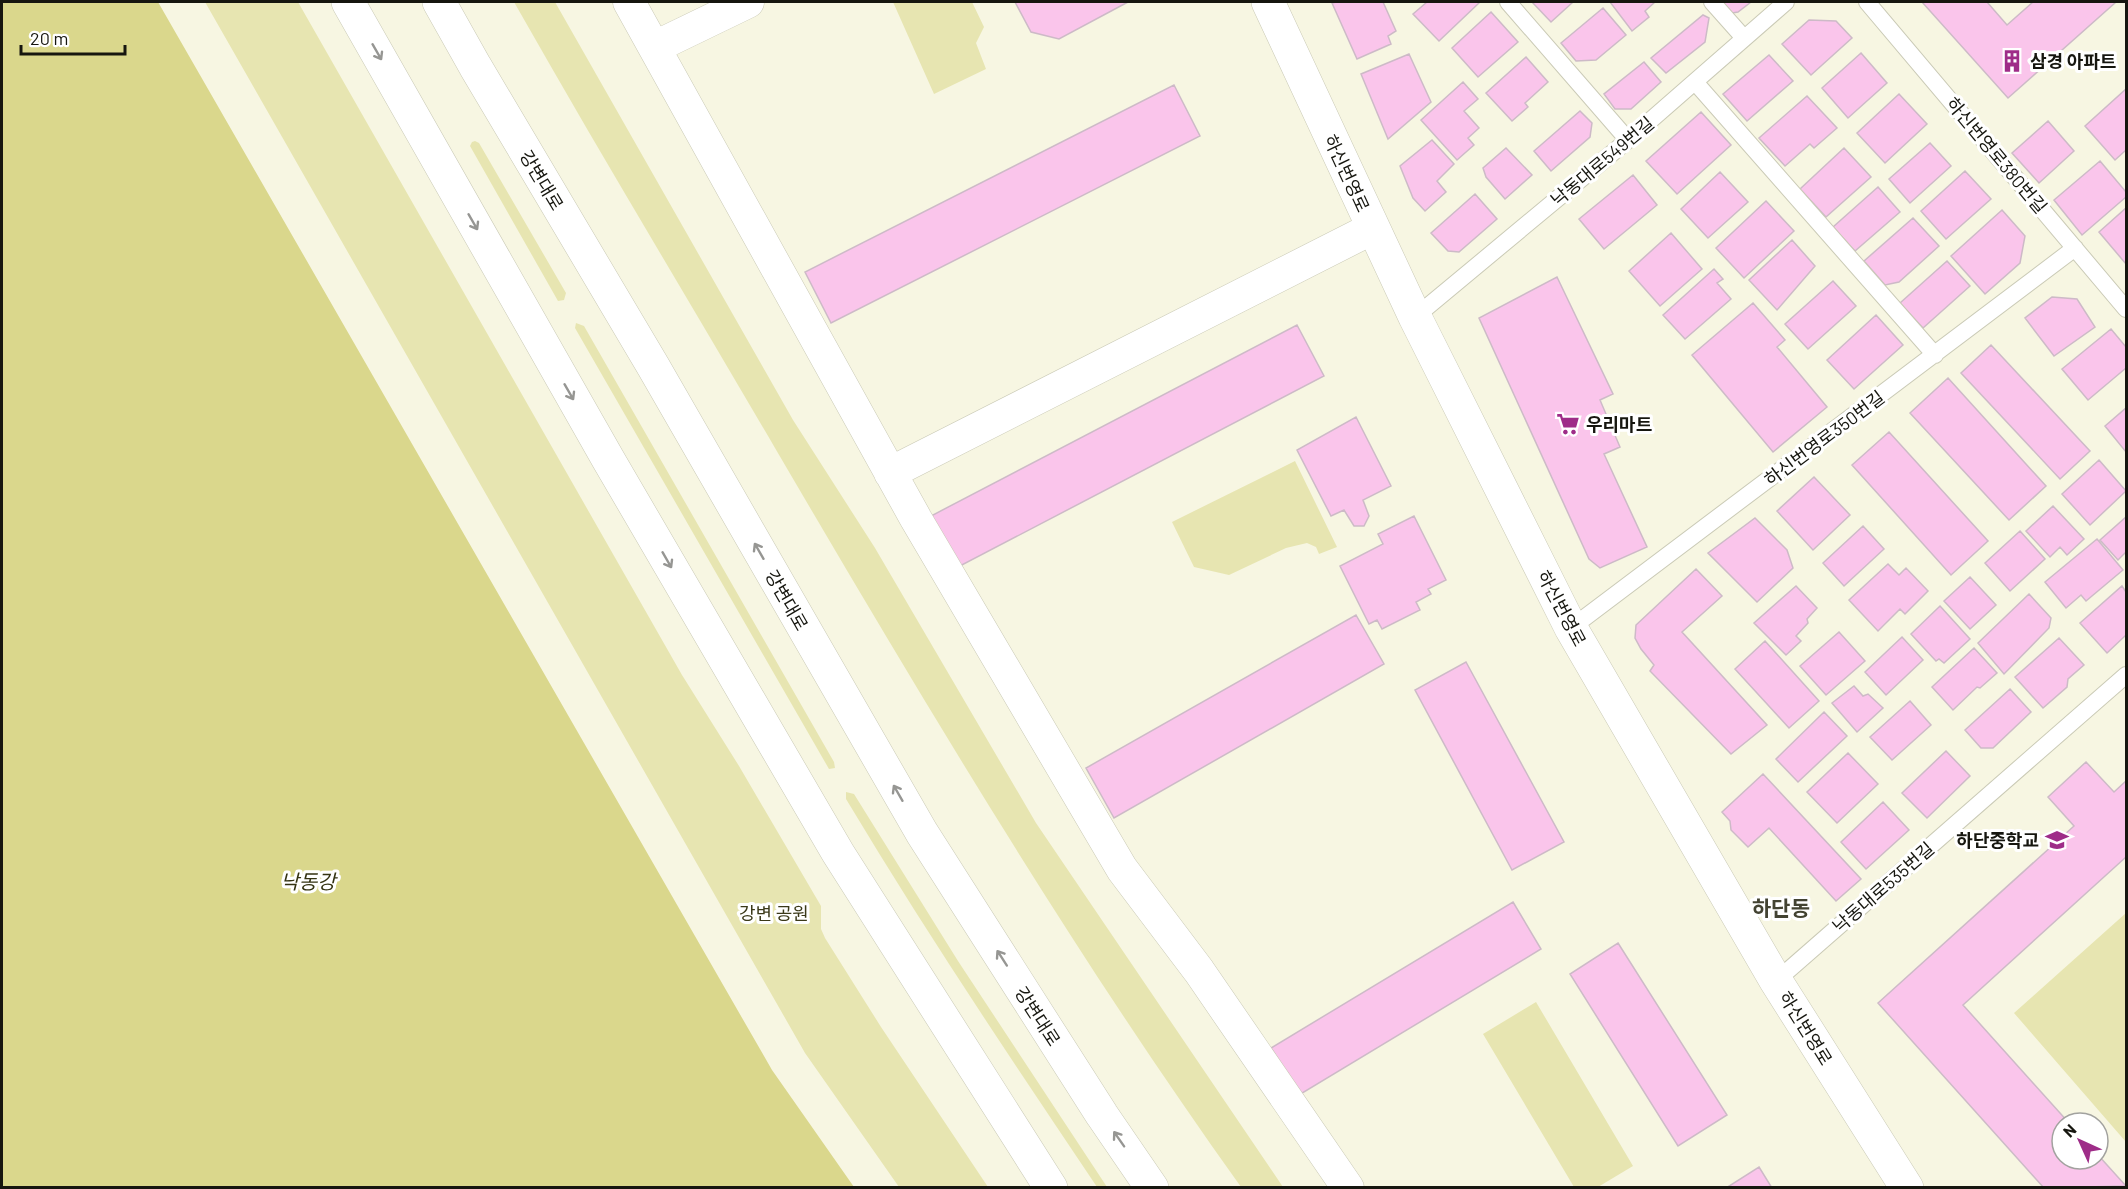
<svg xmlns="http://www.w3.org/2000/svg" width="2128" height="1189" font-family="Barlow,'Noto Sans KR',sans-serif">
	<rect width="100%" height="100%" fill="#f7f6e2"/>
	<!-- green -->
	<path fill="#e7e5b1" d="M205,2h93l384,673 57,91 82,140v23l4,9 56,89 107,160h-89l-94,-134z
		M514,2h41l238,418 82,128 161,275 247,364h-42c-169,-236 -319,-488 -466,-739 -87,-149 -176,-296 -261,-446z
		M893,2h79l12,25 -8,16 10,26 -52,25z
		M475,141l4,2 87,150 -2,7 -6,1 -88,-155 2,-4z
		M576,323l8,3 250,436 1,6 -6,1 -254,-441z
		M1295,461l42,86 -18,7 -3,-7 -9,-4 -21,5 -57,27 -35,-8 -22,-45z
		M846,792l8,2 104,167 149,226h-10c-86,-128 -172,-256 -251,-388z
		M2126,913v229l-112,-129z
		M1536,1002l97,164 -35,21h-24l-91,-153z"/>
	<!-- water -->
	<path fill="#dad78c" d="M2,2h156l614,1068 82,117h-852z"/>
	<!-- building -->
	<path fill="#fac5eb" stroke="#cdbac7" stroke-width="1.5" d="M1015,2h113l-69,37 -28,-7z
		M1336,2h47l13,29 -8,5 3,8 -34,15 -25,-56z
		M1427,2h53l-41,39 -26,-27z
		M1532,2h41l-22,20z
		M1610,2h45l-10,9 4,6 -17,14z
		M1717,2h34l-13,10 -12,2z
		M1922,2h65l20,23 26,-23h83l-108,96z
		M1603,8l23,27 -30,25 -20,1 -15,-18z
		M1491,12l27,30 -40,35 -26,-29z
		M1703,15l6,3 -4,24 -39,31 -15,-15z
		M1809,20l27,1 16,17 -41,37 -29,-31z
		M1861,53l26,30 -39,35 -26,-30z
		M1409,54l22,48 -43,37 -27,-65z
		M1769,55l24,26 -46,40 -24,-27z
		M1526,57l22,25 -23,21 3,4 -16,14 -26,-28z
		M1644,62l17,20 -30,27h-16l-11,-15z
		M1463,82l15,17 -14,12 15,17 -11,10 6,7 -17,15 -36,-40z
		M1174,85l26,51 -369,187 -26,-51z
		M2126,89v61l-11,10 -30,-34z
		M1899,94l28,30 -42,39 -28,-30z
		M1807,96l30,32 -23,20 -4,-4 -25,22 -26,-28z
		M1580,111l12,12 -2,14 -39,34 -17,-20z
		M1701,112l30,33 -54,49 -31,-33z
		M2048,121l26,30 -35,32 -27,-30z
		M1432,140l22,24 -17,17 9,11 -21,19 -12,-13 -13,-32z
		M1930,143l21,23 -41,37 -21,-24z
		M1506,148l26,27 -27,24 -19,-22 -3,-9z
		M1844,148l27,29 -45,40 -26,-28z
		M2100,161l26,31v5l-44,38 -28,-35z
		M1965,171l26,28 -45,40 -25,-28z
		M1720,172l28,30 -40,36 -27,-29z
		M1633,175l24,30 -53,44 -25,-30z
		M1878,187l22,25 -45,39 -22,-24z
		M1475,194l22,25 -38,33 -11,-1 -17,-18z
		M1766,201l28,30 -50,47 -28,-30z
		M2126,208v56l-27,-32z
		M2002,210l23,26 -5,27 -35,31 -34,-38z
		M1913,218l26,28 -40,36 -14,3 -21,-24z
		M1671,233l31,36 -42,37 -31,-35z
		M1792,240l23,26 -38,44 -28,-30z
		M1947,261l23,25 -47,42 -23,-25z
		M1714,269l9,10 -6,4 14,16 -46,40 -22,-24z
		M1557,277l56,117 -13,6 20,47 -16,7 43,93 -47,21 -11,-9 -110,-241z
		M1833,281l23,25 -48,43 -23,-25z
		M2052,297l25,2 18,28 -41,29 -29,-38z
		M1753,303l32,37 -8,7 50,60 -54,45 -81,-97z
		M1876,315l27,30 -49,44 -27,-29z
		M1297,325l27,51 -366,191 -27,-51z
		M2111,329l15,18v21l-38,32 -26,-31z
		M1991,345l99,106 -30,28 -99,-106z
		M1948,378l98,108 -37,34 -99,-107z
		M2126,408v44l-21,-26z
		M1356,417l35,69 -28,14 6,16 -5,10h-10l-10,-16 -13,6 -34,-66z
		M1889,432l99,109 -37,34 -99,-110z
		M2099,460l27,31 -36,34 -28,-31z
		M1814,477l36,38 -37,35 -36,-39z
		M2053,506l31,33 -17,16 -7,-8 -10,10 -24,-26z
		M1414,516l32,64 -18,9 3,5 -15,8 4,8 -38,19 -5,-9 -8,4 -29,-58 43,-22 -5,-10z
		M2126,517v35l-8,8 -18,-20z
		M1755,518l32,32 6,18 -36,34 -49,-49z
		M1863,526l21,23 -40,37 -21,-23z
		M2020,531l25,28 -35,32 -25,-28z
		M2097,539l26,31 -37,31 -5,-6 -15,13 -21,-26z
		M1888,564l11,11 7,-7 22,23 -23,23 -5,-5 -22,22 -29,-31z
		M1696,569l26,27 -40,36 85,93 -36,29 -81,-83 4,-6 -13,-16 -6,-11 1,-13z
		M1970,577l26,28 -26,24 -26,-28z
		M1796,586l21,22 -10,11 1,4 -12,13 5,5 -15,14 -32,-32z
		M2122,586l4,6v43l-19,18 -27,-30z
		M2029,594l22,24 -2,10 -45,46 -26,-31z
		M1940,606l30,33 -26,24 -5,-4 -3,2 -25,-27z
		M1356,615l28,49 -270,154 -28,-50z
		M1839,632l26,29 -39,34 -26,-29z
		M1902,637l21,23 -37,35 -21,-23z
		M2059,638l25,27 -16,14 -1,8 -24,21 -28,-31z
		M1765,641l54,60 -30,27 -54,-59z
		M1974,648l23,25 -17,15 -3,-1 -24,23 -21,-23z
		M1466,662l98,180 -52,28 -97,-180z
		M1854,686l9,10 5,-2 15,14 -26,24 -25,-29z
		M2010,689l21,23 -38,36h-12l-16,-18z
		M1910,701l21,24 -39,35 -22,-23z
		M1824,712l23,24 -49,46 -22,-23z
		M1946,751l24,25 -43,42 -25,-25z
		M1848,753l30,31 -41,39 -30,-31z
		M2086,762l28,30 12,-11v76l-163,148 106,118h-7v36h36v-4l28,31 -82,2 -166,-185 196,-177 -26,-29z
		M1763,774l98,105 -25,22 -67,-73 -21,19 -17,-17 -1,-9 -8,-9z
		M1883,802l26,28 -43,39 -25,-27z
		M1513,902l28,47 -242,146 -28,-47z
		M1618,943l109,172 -49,31 -108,-172z
		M1759,1167l13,21h-46z"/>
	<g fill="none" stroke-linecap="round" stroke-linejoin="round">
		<!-- lane casing -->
		<g stroke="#cacab6" stroke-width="18">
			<path id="lane" d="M1508,2l120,138
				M1712,2l32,36
				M1867,2l259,307
				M1695,82l240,273
				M1415,317l213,-177 158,-138
				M1571,628l504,-380
				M1776,981l350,-306"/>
		</g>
		<!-- street casing -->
		<g stroke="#cacab6" stroke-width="33">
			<path id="street" d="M629,2l287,517 206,350 77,102 149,217
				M655,47l93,-45
				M890,473l483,-245"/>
		</g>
		<!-- secondary casing -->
		<g stroke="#cacab6" stroke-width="34">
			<path id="secondary" d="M348,2l260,457 230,394 213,335
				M439,2l36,64 178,300 269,467 180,282 50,73
				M1268,2l147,315 156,311 205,353 131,207"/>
		</g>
		<!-- lane -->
		<use href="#lane" stroke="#fff" stroke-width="16"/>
		<!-- street -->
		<use href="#street" stroke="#fff" stroke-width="32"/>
		<!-- secondary -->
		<use href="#secondary" stroke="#fff" stroke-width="33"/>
	</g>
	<!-- one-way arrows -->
	<defs><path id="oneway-shaft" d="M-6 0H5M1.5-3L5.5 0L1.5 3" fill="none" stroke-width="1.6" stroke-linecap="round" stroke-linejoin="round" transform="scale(1.5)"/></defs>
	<g stroke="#969693">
		<use href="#oneway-shaft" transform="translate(377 52) rotate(60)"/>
		<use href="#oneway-shaft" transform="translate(473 222) rotate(60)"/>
		<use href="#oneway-shaft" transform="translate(569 392) rotate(60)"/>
		<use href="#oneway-shaft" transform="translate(759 551) rotate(-120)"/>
		<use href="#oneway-shaft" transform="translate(667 560) rotate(60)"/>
		<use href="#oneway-shaft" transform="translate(898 793) rotate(-120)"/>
		<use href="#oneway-shaft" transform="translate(1002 958) rotate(-123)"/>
		<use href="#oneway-shaft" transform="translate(1119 1139) rotate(-125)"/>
	</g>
	<!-- icons -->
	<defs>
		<g id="building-bare" transform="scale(1.8)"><path d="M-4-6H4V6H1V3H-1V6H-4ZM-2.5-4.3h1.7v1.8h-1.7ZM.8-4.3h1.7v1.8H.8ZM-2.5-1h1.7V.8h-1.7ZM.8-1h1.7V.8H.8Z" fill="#9e2c88" stroke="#fff" stroke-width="2.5" paint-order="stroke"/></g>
		<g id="supermarket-bare" transform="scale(1.8)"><path d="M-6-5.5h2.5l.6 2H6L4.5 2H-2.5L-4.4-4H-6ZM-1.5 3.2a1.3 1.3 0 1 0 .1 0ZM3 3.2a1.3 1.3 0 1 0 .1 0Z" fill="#9e2c88" stroke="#fff" stroke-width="2.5" paint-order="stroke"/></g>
		<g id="school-bare" transform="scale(1.8)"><path d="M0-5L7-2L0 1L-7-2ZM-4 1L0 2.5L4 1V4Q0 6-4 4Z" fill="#9e2c88" stroke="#fff" stroke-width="2.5" paint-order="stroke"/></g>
	</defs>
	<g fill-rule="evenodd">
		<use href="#building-bare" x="2012" y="61"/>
		<use href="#supermarket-bare" x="1568" y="424"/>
		<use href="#school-bare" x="2057" y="840"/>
	</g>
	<g text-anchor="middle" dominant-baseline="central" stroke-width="6" stroke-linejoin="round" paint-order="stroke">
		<!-- poi labels -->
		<g font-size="18" font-weight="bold" fill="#16160f" stroke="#fff" text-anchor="start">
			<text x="2030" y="61">삼경 아파트</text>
			<text x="1586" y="424">우리마트</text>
			<text x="2039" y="840" text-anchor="end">하단중학교</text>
		</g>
		<!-- street labels -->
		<g font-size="18" fill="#16160f" stroke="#fff">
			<text transform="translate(1997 155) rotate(50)">하신번영로380번길</text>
			<text transform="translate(1602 161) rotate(-40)">낙동대로549번길</text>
			<text transform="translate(1347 173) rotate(65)">하신번영로</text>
			<text transform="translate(542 180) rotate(59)">강변대로</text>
			<text transform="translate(1824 438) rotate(-37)">하신번영로350번길</text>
			<text transform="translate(787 600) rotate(60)">강변대로</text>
			<text transform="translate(1562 608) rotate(62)">하신번영로</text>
			<text transform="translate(1883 887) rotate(-41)">낙동대로535번길</text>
			<text transform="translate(1038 1016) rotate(57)">강변대로</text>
			<text transform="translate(1806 1028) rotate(58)">하신번영로</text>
		</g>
		<!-- park labels -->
		<g font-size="18" fill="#3b3919" stroke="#fff">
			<text x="774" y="913">강변 공원</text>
		</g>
		<!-- water labels -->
		<g font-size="20" font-style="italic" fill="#333211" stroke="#fff">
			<text x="308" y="881">낙동강</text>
		</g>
		<!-- quarter labels -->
		<g font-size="21" font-weight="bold" fill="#434332" stroke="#fff">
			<text x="1781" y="907">하단동</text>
		</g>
	</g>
	<!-- border -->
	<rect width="2128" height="1189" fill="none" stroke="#16160f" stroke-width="6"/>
	<!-- north arrow -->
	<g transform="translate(2080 1141) rotate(315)"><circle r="28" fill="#ffffff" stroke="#a2a29f" stroke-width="1.5"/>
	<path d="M0-4.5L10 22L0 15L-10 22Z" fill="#9e2c88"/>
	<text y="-9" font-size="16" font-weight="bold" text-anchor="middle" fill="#16160f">N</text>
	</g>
	<!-- scale -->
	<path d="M21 45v9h104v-9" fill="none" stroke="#16160f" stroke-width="3"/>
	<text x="30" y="45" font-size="18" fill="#16160f" stroke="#ffffff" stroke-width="4.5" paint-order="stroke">20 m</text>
</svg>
